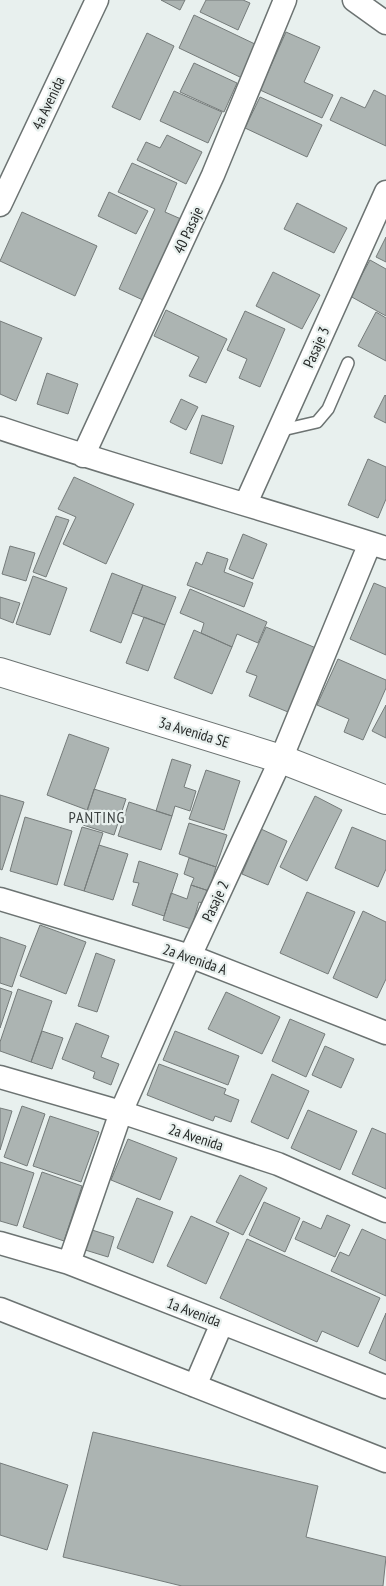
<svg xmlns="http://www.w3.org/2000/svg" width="386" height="1586" font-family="'PT Sans Narrow',sans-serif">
	<rect width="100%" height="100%" fill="#e8f0ee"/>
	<!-- building -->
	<path fill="#acb4b2" stroke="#757b7a" d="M161,0h24l-5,10z
		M206,0h37l7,3 -12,27 -38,-18z
		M194,15l63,30 -15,33 -63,-30z
		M286,32l34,15 -16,35 29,13 -11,23 -62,-28z
		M147,33l27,13 -34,74 -28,-13z
		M194,63l43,20 -13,29 -44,-20z
		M374,90l12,6v50l-56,-26 11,-23 24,11z
		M174,91l48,21 -14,31 -48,-22z
		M260,97l62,28 -15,32 -62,-29z
		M167,135l35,17 -16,32 -49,-24 9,-18 14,6z
		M132,163l45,20 -12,29 16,7 -36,82 -26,-12 36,-80 -37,-17z
		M109,192l39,19 -12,23 -38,-18z
		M297,203l50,25 -13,25 -50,-24z
		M22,212l75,34 -22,50 -75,-35z
		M386,237v25l-10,-5z
		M370,260l16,9v47l-36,-20z
		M273,272l47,23 -18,34 -46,-23z
		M166,310l61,29 -21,44 -17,-7 10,-19 -45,-21z
		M245,311l40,18 -25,58 -21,-9 8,-19 -20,-9z
		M376,312l10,6v43l-28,-15z
		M0,321l42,17 -26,63 -16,-7z
		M47,373l31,11 -10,30 -31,-10z
		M385,395l1,1v27l-12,-6z
		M181,399l17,8 -12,23 -16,-8z
		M202,415l32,11 -12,38 -32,-11z
		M368,459l18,8v32l-8,19 -30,-13z
		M74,477l60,27 -28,60 -43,-20 13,-27 -18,-8z
		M56,516l13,4 -23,57 -13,-5z
		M243,534l24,10 -14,35 -24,-10z
		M10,546l25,7 -9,28 -24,-7z
		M207,552l21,7 -4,13 29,11 -9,24 -57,-22 9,-23 6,3z
		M112,573l31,12 -22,58 -31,-12z
		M33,576l34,12 -17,47 -34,-11z
		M374,583l12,5v67l-36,-16z
		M143,585l33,12 -11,28 -33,-12z
		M190,589l77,33 -9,21 -21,-9 -5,13 -31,-14 3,-10 -24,-10z
		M0,597l20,6 -7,20 -13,-5z
		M144,617l21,8 -17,46 -22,-8z
		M266,627l50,21 -28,64 -39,-16 8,-20 -11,-4z
		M194,630l38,17 -20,47 -38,-16z
		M338,659l48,21v8l-23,52 -19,-8 5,-13 -32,-14z
		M386,705v33l-14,-7z
		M69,734l40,14 -22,62 -40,-15z
		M172,759l19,6 -7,22 12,4 -6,20 -15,-5 -3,10 -16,-5z
		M206,770l34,11 -16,49 -35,-11z
		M94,789l32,10 -12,36 -31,-10z
		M0,795l24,7 -22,68 -2,-1z
		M315,796l27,14 -35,71 -27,-14z
		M129,802l43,14 -11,34 -43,-14z
		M25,817l47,14 -15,54 -47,-14z
		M189,823l38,12 -11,32 -37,-13z
		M82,827l21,6 -19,58 -20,-6z
		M352,827l34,14v28l-8,18 -43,-19z
		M261,829l26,12 -19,44 -26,-11z
		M99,845l29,9 -15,46 -29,-9z
		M189,858l27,9 -7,24 -18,-6 3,-7 -10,-4z
		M139,861l39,13 -14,42 -32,-11 7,-22 -6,-1z
		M191,885l18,6 -5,13 -5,-2 -8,27 -28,-9 8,-27 16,6z
		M307,892l48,20 -27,62 -48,-21z
		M363,911l23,11v57l-9,19 -44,-20z
		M40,925l46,17 -20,52 -46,-18z
		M0,937l26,9 -14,41 -12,-4z
		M96,953l19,7 -18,52 -19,-6z
		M0,988l12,4 -12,36z
		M18,989l34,12 -21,61 -31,-11v-9z
		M226,992l54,25 -18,37 -54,-25z
		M290,1019l35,15 -19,43 -34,-16z
		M76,1023l33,13 -8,21 18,7 -8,21 -18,-7 2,-6 -33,-13z
		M42,1031l21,7 -11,31 -21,-7z
		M175,1031l64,25 -11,29 -65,-25z
		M325,1046l29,13 -13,29 -29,-13z
		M159,1064l67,25 -2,5 15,6 -8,22 -16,-6 -2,5 -66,-26z
		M272,1074l37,17 -21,48 -37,-17z
		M22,1106l23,8 -18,52 -23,-9z
		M0,1108l12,3 -12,39z
		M308,1110l49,21 -17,39 -49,-22z
		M50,1116l49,16 -18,50 -48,-16z
		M372,1128l14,6v55l-34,-15z
		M128,1139l49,19 -17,42 -49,-20z
		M0,1162l34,11 -17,53 -17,-5z
		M42,1172l40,14 -18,55 -41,-14z
		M240,1175l27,13 -24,47 -27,-13z
		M137,1198l36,14 -20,51 -36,-15z
		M264,1202l36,16 -15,34 -36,-17z
		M327,1215l23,10 -15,32 -40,-18 8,-18 18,8z
		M191,1216l38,17 -23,51 -39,-18z
		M89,1229l25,8 -6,20 -26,-8z
		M362,1229l24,11v56l-55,-25 9,-19 9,4z
		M247,1239l133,59 -22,49 -36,-16 -5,11 -97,-44z
		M386,1313v48l-17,-8z
		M93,1432l225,54 -12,51 80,20 -3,29h-201l-119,-29z
		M0,1463l68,22 -21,65 -47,-15z"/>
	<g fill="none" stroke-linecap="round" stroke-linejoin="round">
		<!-- service casing -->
		<g stroke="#6c7372" stroke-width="14">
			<path id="service" d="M278,431l39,-9 11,-13 20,-46"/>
		</g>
		<!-- minor casing -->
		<g stroke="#6c7372" stroke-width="25">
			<path id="minor" d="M354,0l32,23
				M0,205l97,-205
				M0,428c128,43 258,79 386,120
				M83,456l130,-281 72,-175
				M246,503l140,-311
				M0,899l190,57 196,77
				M0,1077l121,35 157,52 108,47
				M0,1243l69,20 317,124
				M69,1263l52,-151 69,-156 91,-197 89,-216
				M0,1309l386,152
				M195,1386l27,-63"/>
		</g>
		<!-- tertiary casing -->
		<g stroke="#6c7372" stroke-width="30">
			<path id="tertiary" d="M0,672l281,87 105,41"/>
		</g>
		<!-- service -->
		<use href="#service" stroke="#fff" stroke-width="11"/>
		<!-- minor -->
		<use href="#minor" stroke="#fff" stroke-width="22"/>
		<!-- tertiary -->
		<use href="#tertiary" stroke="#fff" stroke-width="28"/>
	</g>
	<g text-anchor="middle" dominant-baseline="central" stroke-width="4.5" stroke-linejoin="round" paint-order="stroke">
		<!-- street labels -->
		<g font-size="15" fill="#262928" stroke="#e8f0ee">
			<text transform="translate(48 103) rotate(-65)">4a Avenida</text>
			<text transform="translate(188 230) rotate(-65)">40 Pasaje</text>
			<text transform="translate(316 347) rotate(-66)">Pasaje 3</text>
			<text transform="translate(194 732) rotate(17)">3a Avenida SE</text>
			<text transform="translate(215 901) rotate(-65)">Pasaje 2</text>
			<text transform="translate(195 959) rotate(19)">2a Avenida A</text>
			<text transform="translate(196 1137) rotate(18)">2a Avenida</text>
			<text transform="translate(194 1312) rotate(21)">1a Avenida</text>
		</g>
		<!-- neighbourhood labels -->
		<g font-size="16" letter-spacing="1" fill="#3b4140" stroke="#e8f0ee">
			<text x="97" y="817">PANTING</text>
		</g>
	</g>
</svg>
